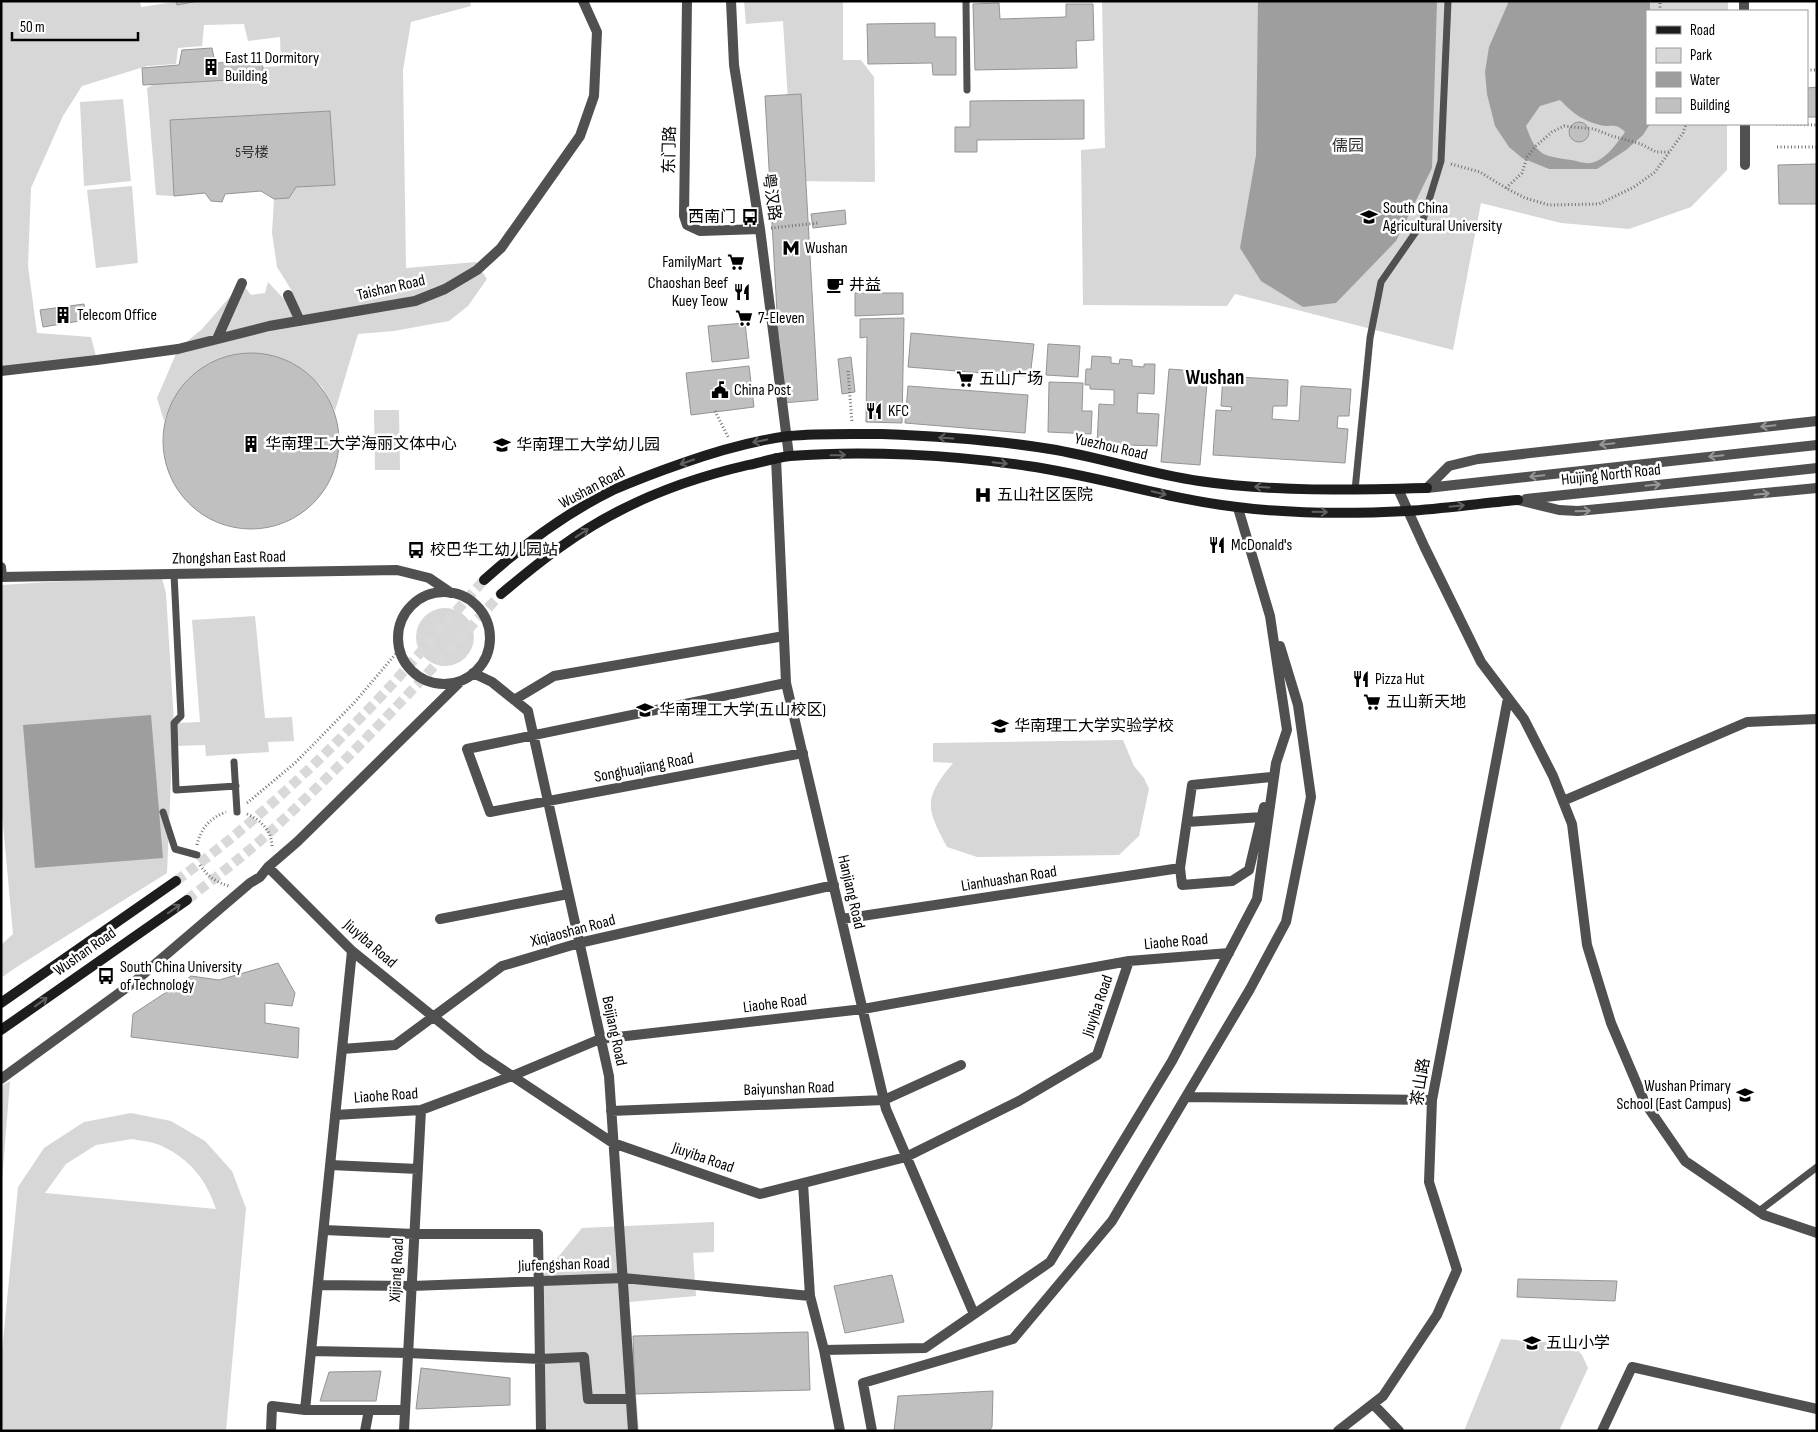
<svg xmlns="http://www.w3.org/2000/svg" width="1818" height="1432" font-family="'Sofia Sans Condensed','Noto Sans SC',sans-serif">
	<rect width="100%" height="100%" fill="#fff"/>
	<!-- green -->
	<path fill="#d7d7d7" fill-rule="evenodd" d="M1,1h139l1,6 39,-6h290l1,5 -60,16 -8,48 3,198 70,-6 11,17 -19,27 -19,15 -55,10 -36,3 -23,77c-5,-8 -8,-16 -13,-24 -3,-4 -8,-7 -11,-10 -33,-30 -82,-31 -116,-4 -16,12 -23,30 -31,48l-7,-23 21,-49 24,-20 40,-46 9,12 14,-2 3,-11 15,16 9,-7 -15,-24 -5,-34 2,-34 15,-1 7,-11 39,-3 -5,-73 -160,9 4,76 -18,-1 -9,-107 30,-16 104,-6 -1,-29 -32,4 -4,-17 -40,1 -2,21 -24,2 -2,16 -29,2 -65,20 -19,30 -32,72 -3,78 9,67 54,4 6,23 -96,11z
		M744,1h99v59h18l13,17 1,105 -82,-1 -10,-160 -37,3z
		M1102,1h626v10h-81v113h80v46l-36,37 -62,22 -68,-6 -80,-20 -28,147 -218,-56 -8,12 -144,-1 -2,-155 24,-2z
		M123,99l8,82 -47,5 -4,-84z
		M132,186l6,77 -42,5 -9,-78z
		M374,410h25l1,60h-25z
		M161,575l5,18 8,130 26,-1 -8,-102 63,-4 10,102 27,-1 2,24 -26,1 1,10 -63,4 -1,-11 -30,1 -2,-16 -6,143 -152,95 -14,10v-33l12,-11 -12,-132v-217z
		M416 637a29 29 0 1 1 58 0a29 29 0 1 1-58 0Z
		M1123,740l11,26 10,12 5,11 -10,47 -20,19 -142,2 -30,-10c-22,-40 -23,-49 6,-84l-20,-1v-19z
		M10,1081l-9,113v-108z
		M131,1113l40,8 34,20 27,30 14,37 -20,223h-225v-69l17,-175 26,-39 40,-26zM132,1139c10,2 22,3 30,7 29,14 44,34 54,63l-171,-16 21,-29 30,-19z
		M714,1222v30l-21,1 3,43 -67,6 10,129h-101l-3,-146 47,-57z
		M1501,1339l71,5 10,11 6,13 -29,63h-95z"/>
	<!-- water -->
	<path fill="#9e9e9e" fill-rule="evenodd" d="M1258,1h179l-5,167 -36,73 -60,62 -33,4 -42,-26 -21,-33 16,-93z
		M1509,1h141v10h-3v113h3l-7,11 -17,15 -29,19h-48l-27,-11 -13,-11 -14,-21 -8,-32 -2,-22 4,-25zM1560,100c13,13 21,20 40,25 11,3 15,-3 25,7 -8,11 -19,28 -34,31 -6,1 -14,-2 -20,-3 -29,-4 -35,-5 -45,-34l14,-20z
		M151,715l12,143 -128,10 -12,-143z"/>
	<!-- building -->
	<path fill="#c0c0c0" stroke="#949494" d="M176,1h22l-21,4z
		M999,3l1,16 66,-2v-13h27l1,36 -18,1 1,27 -102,2 -2,-66z
		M935,23v14h21v38h-23l-1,-12 -64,1 -1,-40z
		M212,48l3,15 47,-2 2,17 -121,7 -1,-17 37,-3 3,-15z
		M1817,87v30h-10v-29z
		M801,94l17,306 -36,3 -17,-307z
		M1084,100v39l-107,1v12h-22v-25h15v-26z
		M330,111l5,74 -39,2 -7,11 -15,1 -13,-8 -36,3 -3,8 -11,-1 -6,-8 -31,3 -4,-76z
		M1569 132a10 10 0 1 1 20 0a10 10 0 1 1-20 0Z
		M1817,164v40h-38l-1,-39z
		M845,210l1,14 -33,4 -2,-14z
		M855,293h48v21l-48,2z
		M84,304l2,16 -43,7 -3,-17z
		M904,318l-2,105 -36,-1 1,-85 -7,1v-19z
		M745,323l4,35 -37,4 -4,-36z
		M911,333l123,11 -4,33 -122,-10z
		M1048,344l32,2 -2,31 -32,-2z
		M163 441a88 88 0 1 1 176 0a88 88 0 1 1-176 0Z
		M1092,356l19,1v6l8,1 1,-5 12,1v6l12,1v-3h11l-1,30 -16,-1 -1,20 22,1 -2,32 -60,-2 2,-40 15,1v-15l-24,-1v-4h-5l1,-16h5z
		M851,357l4,35 -13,2 -4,-35z
		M749,366l5,41 -63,8 -5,-42z
		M1169,369l39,3 -8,93 -39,-3z
		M1223,376l65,4 -1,26h-14l-1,13 27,2 2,-35 50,3 -2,27h-11l-1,12 11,1 -3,34 -132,-8 3,-45 15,1 1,-4 -11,-1z
		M1049,382l34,1 -1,28h10l-1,23 -43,-2z
		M908,386l120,9 -3,38 -120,-10z
		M278,963l17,30 -3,13 -27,-3v20l34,5 -1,30 -167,-21 2,-23 58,-38 28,4z
		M892,1275l12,47 -59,11 -11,-47z
		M1518,1279l99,2 -2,20 -98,-4z
		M808,1332l2,58 -175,4 -2,-58z
		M421,1368l89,10v27l-94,4z
		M381,1371l-5,30h-56l9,-29z
		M993,1391l-1,36 -3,4h-95l4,-35z"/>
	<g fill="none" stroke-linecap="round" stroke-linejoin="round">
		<!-- secondary-tunnel -->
		<path stroke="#d9d9d9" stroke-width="10" stroke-dasharray="10 5" stroke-linecap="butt" d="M176,881c68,-50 131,-107 189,-168 42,-43 79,-89 119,-133
			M187,900c25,-20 50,-39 74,-60 85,-76 162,-162 240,-246"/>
		<!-- path -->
		<path stroke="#727272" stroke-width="3" stroke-dasharray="1 2.5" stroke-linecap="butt" d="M1660,11v-10
			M1807,70h10
			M1776,124l41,1
			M1777,147h40
			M1451,164l29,8 26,16 19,10 24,7 50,-1 35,-17 21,-15 28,-39 3,-9
			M1506,188l16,-15 5,-16 9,-11 16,-14 12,-6 30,3 18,7 29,8 15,8h13
			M771,228l47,-5
			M848,371l4,52
			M715,411l13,26
			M247,803l48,-40 59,-60 45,-53
			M247,814c14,6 25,17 25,33
			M197,845c4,-17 13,-27 29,-33
			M200,865c8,12 16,17 29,21"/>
		<!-- service -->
		<path stroke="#505050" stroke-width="7" d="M966,1l1,89
			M1355,490l15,-152 11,-56 41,-59 19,-62 7,-160
			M174,574l7,142 -7,7 2,67 60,-4
			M234,762l3,50
			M163,812l12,37 22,6
			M1759,1211l58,-44"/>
		<!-- minor -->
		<path stroke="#505050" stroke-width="10" d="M687,1l-3,215 3,9 13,6 60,-2
			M731,1l3,64 26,164 29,227
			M1744,1v10
			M1745,124v41
			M288,295l12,26
			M217,339l25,-56
			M1,371l96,-11 81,-11 91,-23 146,-25 30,-12 32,-19 24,-22 79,-112 14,-40 3,-64 -14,-31
			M776,458l10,225 100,426 88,205
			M1398,489l27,59 56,114 43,57 29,57 19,48 15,121 24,78 34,80 40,58 79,54 53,18
			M1,567l1,10
			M1,577l396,-7 32,8 22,15
			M398 638a46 46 0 1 1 92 0a46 46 0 1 1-92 0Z
			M473,673l19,9 36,29 81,365 24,355
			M786,683l-319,66 23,63 313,-59
			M514,700l40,-24 230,-40
			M1563,801l184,-79 70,-3
			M1264,807l-15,63 -17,11 -50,4 -2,-17 12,-83 79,-8
			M1187,822l75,-5
			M268,867l84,84 130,105 131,87 147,51 146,-37 113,-56 78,-46 32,-94
			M440,919l128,-25
			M842,919l338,-51
			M342,1049l53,-4 107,-79 77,-23 255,-58
			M1,1079l132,-96 117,-100 10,-6 8,-10 29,-25 164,-161
			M1186,1097l246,3
			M611,1111l273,-11 77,-35
			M335,1115l86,-5 91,-34 88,-37 263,-30 266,-48 100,-8
			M330,1165l88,4
			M803,1183l7,113 14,54 16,81
			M324,1230l90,4h124l3,197
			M318,1285l94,1 211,-8 187,18
			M824,1350l101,-2 125,-86 122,-201 85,-162 19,-136 11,-33 -17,-114 -32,-108
			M311,1351l97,2 132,6 44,-2 4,42h43
			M1373,1404l26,27
			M305,1410l47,-459
			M271,1431l1,-25 33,4h100
			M365,1431l4,-21
			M404,1431l17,-321
			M872,1431l-9,-48 150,-44 99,-118 138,-232 36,-67 25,-125 -13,-92 -18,-59
			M1338,1431l45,-35 54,-81 20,-45 -28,-88 3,-82 76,-402
			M1602,1431l30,-64 185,42"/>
		<!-- tertiary -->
		<path stroke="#505050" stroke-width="10" d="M1427,488l22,-22 29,-7 339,-38
			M1427,488l390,-43
			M1526,499l291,-31
			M1518,500l41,10 19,1 239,-23"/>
		<!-- secondary -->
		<path stroke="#1d1d1d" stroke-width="10" d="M484,580c39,-35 82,-67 129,-90 23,-10 47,-19 70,-27 34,-12 69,-22 105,-27 31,-3 63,-2 94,-2 56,2 112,6 168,15 50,8 99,25 149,32 76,11 152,9 228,7
			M501,594c38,-32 77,-63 122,-85 39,-20 82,-34 125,-44 14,-3 27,-7 42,-9 74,-6 164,-1 238,10 71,10 138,33 209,41 56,7 114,7 170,4 36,-2 74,-8 111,-11
			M1,1003l175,-122
			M1,1030l186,-130"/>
	</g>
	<!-- one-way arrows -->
	<defs><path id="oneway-shaft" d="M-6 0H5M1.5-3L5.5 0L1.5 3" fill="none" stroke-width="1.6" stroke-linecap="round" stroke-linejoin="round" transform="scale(1.25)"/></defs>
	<g stroke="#969696">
		<use href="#oneway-shaft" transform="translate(1768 426) rotate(174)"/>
		<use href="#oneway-shaft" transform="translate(1607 444) rotate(174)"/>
		<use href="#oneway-shaft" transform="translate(1716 456) rotate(174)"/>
		<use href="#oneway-shaft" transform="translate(1537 476) rotate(174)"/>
		<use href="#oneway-shaft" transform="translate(1653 485) rotate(-6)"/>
		<use href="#oneway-shaft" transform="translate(1762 494) rotate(-6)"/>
		<use href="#oneway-shaft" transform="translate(1583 511) rotate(-2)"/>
	</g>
	<g stroke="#616161">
		<use href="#oneway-shaft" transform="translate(946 438) rotate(-176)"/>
		<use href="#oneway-shaft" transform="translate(760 441) rotate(168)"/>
		<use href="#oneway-shaft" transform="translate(838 455) rotate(-1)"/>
		<use href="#oneway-shaft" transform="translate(687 462) rotate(161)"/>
		<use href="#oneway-shaft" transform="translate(1000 463) rotate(6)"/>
		<use href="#oneway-shaft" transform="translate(1262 487) rotate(-177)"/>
		<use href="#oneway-shaft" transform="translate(1159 493) rotate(14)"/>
		<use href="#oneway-shaft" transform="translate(1457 506) rotate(-6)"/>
		<use href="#oneway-shaft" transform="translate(1320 512) rotate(1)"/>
		<use href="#oneway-shaft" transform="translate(582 533) rotate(-33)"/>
		<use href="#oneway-shaft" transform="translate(174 909) rotate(-35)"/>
		<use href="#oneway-shaft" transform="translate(41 1002) rotate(-36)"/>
	</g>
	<!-- icons -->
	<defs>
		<g id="building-bare" transform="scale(1.35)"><path d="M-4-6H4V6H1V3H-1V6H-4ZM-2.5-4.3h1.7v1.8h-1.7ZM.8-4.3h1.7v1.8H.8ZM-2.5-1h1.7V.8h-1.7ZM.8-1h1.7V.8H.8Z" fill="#000" stroke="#fff" stroke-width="2.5" paint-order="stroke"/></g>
		<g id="bus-bare" transform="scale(1.35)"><path d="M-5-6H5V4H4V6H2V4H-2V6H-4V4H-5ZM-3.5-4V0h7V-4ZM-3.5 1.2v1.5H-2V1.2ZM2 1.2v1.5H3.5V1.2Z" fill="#000" stroke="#fff" stroke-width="2.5" paint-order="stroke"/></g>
		<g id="university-bare" transform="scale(1.35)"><path d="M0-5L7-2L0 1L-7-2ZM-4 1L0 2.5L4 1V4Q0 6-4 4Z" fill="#000" stroke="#fff" stroke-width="2.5" paint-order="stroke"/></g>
		<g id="metro-bare" transform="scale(1.35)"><path d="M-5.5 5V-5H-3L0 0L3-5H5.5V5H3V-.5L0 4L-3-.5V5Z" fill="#000" stroke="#fff" stroke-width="2.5" paint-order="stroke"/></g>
		<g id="supermarket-bare" transform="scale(1.35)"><path d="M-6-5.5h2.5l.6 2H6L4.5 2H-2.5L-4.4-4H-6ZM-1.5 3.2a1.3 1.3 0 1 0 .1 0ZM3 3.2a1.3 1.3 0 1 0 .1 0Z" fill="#000" stroke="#fff" stroke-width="2.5" paint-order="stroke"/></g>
		<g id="cafe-bare" transform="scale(1.35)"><path d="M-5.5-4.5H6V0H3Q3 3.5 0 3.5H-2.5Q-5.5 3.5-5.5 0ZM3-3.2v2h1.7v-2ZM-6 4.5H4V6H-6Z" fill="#000" stroke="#fff" stroke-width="2.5" paint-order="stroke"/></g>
		<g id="restaurant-bare" transform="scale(1.35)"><path d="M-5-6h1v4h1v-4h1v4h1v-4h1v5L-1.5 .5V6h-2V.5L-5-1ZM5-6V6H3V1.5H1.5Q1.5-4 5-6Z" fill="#000" stroke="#fff" stroke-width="2.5" paint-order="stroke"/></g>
		<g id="civic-bare" transform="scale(1.35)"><path d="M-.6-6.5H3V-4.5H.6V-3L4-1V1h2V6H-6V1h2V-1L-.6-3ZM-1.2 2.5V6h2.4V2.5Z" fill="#000" stroke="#fff" stroke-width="2.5" paint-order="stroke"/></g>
		<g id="school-bare" transform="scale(1.35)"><path d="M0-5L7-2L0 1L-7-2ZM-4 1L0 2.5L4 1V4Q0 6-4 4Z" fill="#000" stroke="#fff" stroke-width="2.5" paint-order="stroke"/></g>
		<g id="hospital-bare" transform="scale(1.35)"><path d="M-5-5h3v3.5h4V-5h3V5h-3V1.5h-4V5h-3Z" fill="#000" stroke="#fff" stroke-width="2.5" paint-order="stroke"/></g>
	</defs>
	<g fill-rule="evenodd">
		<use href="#building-bare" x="211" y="67"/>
		<use href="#bus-bare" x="750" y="217"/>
		<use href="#university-bare" x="1369" y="217"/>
		<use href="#metro-bare" x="791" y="248"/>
		<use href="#supermarket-bare" x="736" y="262"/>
		<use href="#cafe-bare" x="835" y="285"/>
		<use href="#restaurant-bare" x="742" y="292"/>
		<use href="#building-bare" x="63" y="315"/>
		<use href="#supermarket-bare" x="744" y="318"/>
		<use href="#supermarket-bare" x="965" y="379"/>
		<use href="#civic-bare" x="720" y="390"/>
		<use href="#restaurant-bare" x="874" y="411"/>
		<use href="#building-bare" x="251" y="444"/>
		<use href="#school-bare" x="502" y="445"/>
		<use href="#hospital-bare" x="983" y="495"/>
		<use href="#restaurant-bare" x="1217" y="545"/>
		<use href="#bus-bare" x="416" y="550"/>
		<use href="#restaurant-bare" x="1361" y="679"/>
		<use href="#supermarket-bare" x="1372" y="702"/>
		<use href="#university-bare" x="645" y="710"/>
		<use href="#school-bare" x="1000" y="726"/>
		<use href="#bus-bare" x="106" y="976"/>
		<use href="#school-bare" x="1745" y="1095"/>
		<use href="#school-bare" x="1532" y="1343"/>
	</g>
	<g text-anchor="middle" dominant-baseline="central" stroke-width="5" stroke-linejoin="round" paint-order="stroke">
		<!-- number labels -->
		<g font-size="14" fill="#303030">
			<text x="252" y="152">5号楼</text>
		</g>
		<!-- poi labels -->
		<g font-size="16" fill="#000" stroke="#fff" text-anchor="start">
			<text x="225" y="58">East 11 Dormitory<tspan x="225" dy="18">Building</tspan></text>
			<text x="1383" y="208">South China<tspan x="1383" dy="18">Agricultural University</tspan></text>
			<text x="736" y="217" text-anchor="end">西南门</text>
			<text x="805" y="248">Wushan</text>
			<text x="722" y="262" text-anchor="end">FamilyMart</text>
			<text x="728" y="283" text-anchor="end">Chaoshan Beef<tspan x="728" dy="18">Kuey Teow</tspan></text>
			<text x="849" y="285">井益</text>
			<text x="77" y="315">Telecom Office</text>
			<text x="758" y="318">7-Eleven</text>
			<text x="979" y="379">五山广场</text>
			<text x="734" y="390">China Post</text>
			<text x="888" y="411">KFC</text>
			<text x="265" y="444">华南理工大学海丽文体中心</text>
			<text x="516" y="445">华南理工大学幼儿园</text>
			<text x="997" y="495">五山社区医院</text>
			<text x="1231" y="545">McDonald's</text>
			<text x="430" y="550">校巴华工幼儿园站</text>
			<text x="1375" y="679">Pizza Hut</text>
			<text x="1386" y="702">五山新天地</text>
			<text x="659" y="710">华南理工大学(五山校区)</text>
			<text x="1014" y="726">华南理工大学实验学校</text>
			<text x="120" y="967">South China University<tspan x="120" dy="18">of Technology</tspan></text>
			<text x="1731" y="1086" text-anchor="end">Wushan Primary<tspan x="1731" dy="18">School (East Campus)</tspan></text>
			<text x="1546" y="1343">五山小学</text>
		</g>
		<!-- park labels -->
		<g font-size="16" fill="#2e2e2e" stroke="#fff">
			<text x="1348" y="146">儒园</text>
		</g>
		<!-- street labels -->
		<g font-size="16" fill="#000" stroke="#fff">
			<text transform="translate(670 150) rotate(-89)">东门路</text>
			<text transform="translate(771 197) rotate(82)">粤汉路</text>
			<text transform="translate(391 288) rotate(-13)">Taishan Road</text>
			<text transform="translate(1111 447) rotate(13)">Yuezhou Road</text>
			<text transform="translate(1611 475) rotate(-6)">Huijing North Road</text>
			<text transform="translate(592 488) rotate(-28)">Wushan Road</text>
			<text transform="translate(229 558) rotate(-1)">Zhongshan East Road</text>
			<text transform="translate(644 768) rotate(-11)">Songhuajiang Road</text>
			<text transform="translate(1009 879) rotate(-9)">Lianhuashan Road</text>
			<text transform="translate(851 892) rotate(77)">Hanjiang Road</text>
			<text transform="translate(573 931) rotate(-15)">Xiqiaoshan Road</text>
			<text transform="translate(1176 942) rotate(-5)">Liaohe Road</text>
			<text transform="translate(370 944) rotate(41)">Jiuyiba Road</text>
			<text transform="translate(85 952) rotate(-35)">Wushan Road</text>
			<text transform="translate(775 1004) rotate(-7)">Liaohe Road</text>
			<text transform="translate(1098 1006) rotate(-71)">Jiuyiba Road</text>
			<text transform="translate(614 1031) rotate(78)">Beijiang Road</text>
			<text transform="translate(1421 1082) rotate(-81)">茶山路</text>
			<text transform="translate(789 1089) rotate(-2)">Baiyunshan Road</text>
			<text transform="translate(386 1096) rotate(-4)">Liaohe Road</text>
			<text transform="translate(703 1158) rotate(19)">Jiuyiba Road</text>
			<text transform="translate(564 1265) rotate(-2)">Jiufengshan Road</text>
			<text transform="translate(397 1270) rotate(-87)">Xijiang Road</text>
		</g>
		<!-- district labels -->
		<g font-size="21" font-weight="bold" fill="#000" stroke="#fff">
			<text x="1215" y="377">Wushan</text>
		</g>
	</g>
	<!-- border -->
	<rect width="1818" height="1432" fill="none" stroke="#000000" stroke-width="5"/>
	<!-- legend -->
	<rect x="1646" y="10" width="162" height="115" fill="#ffffff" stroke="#999999"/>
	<rect x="1656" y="26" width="25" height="8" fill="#1d1d1d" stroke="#999999"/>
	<text x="1690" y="35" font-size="15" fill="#000000">Road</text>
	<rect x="1656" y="48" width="25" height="15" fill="#d7d7d7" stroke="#999999"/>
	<text x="1690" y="60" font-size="15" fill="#000000">Park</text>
	<rect x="1656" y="72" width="25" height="15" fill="#9e9e9e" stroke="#999999"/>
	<text x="1690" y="85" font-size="15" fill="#000000">Water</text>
	<rect x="1656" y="98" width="25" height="15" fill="#c0c0c0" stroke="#999999"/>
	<text x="1690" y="110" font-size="15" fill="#000000">Building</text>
	<!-- scale -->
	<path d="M12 32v8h126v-8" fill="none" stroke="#000000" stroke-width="2.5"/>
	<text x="20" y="32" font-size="15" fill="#000000" stroke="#ffffff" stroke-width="4" paint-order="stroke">50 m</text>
</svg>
